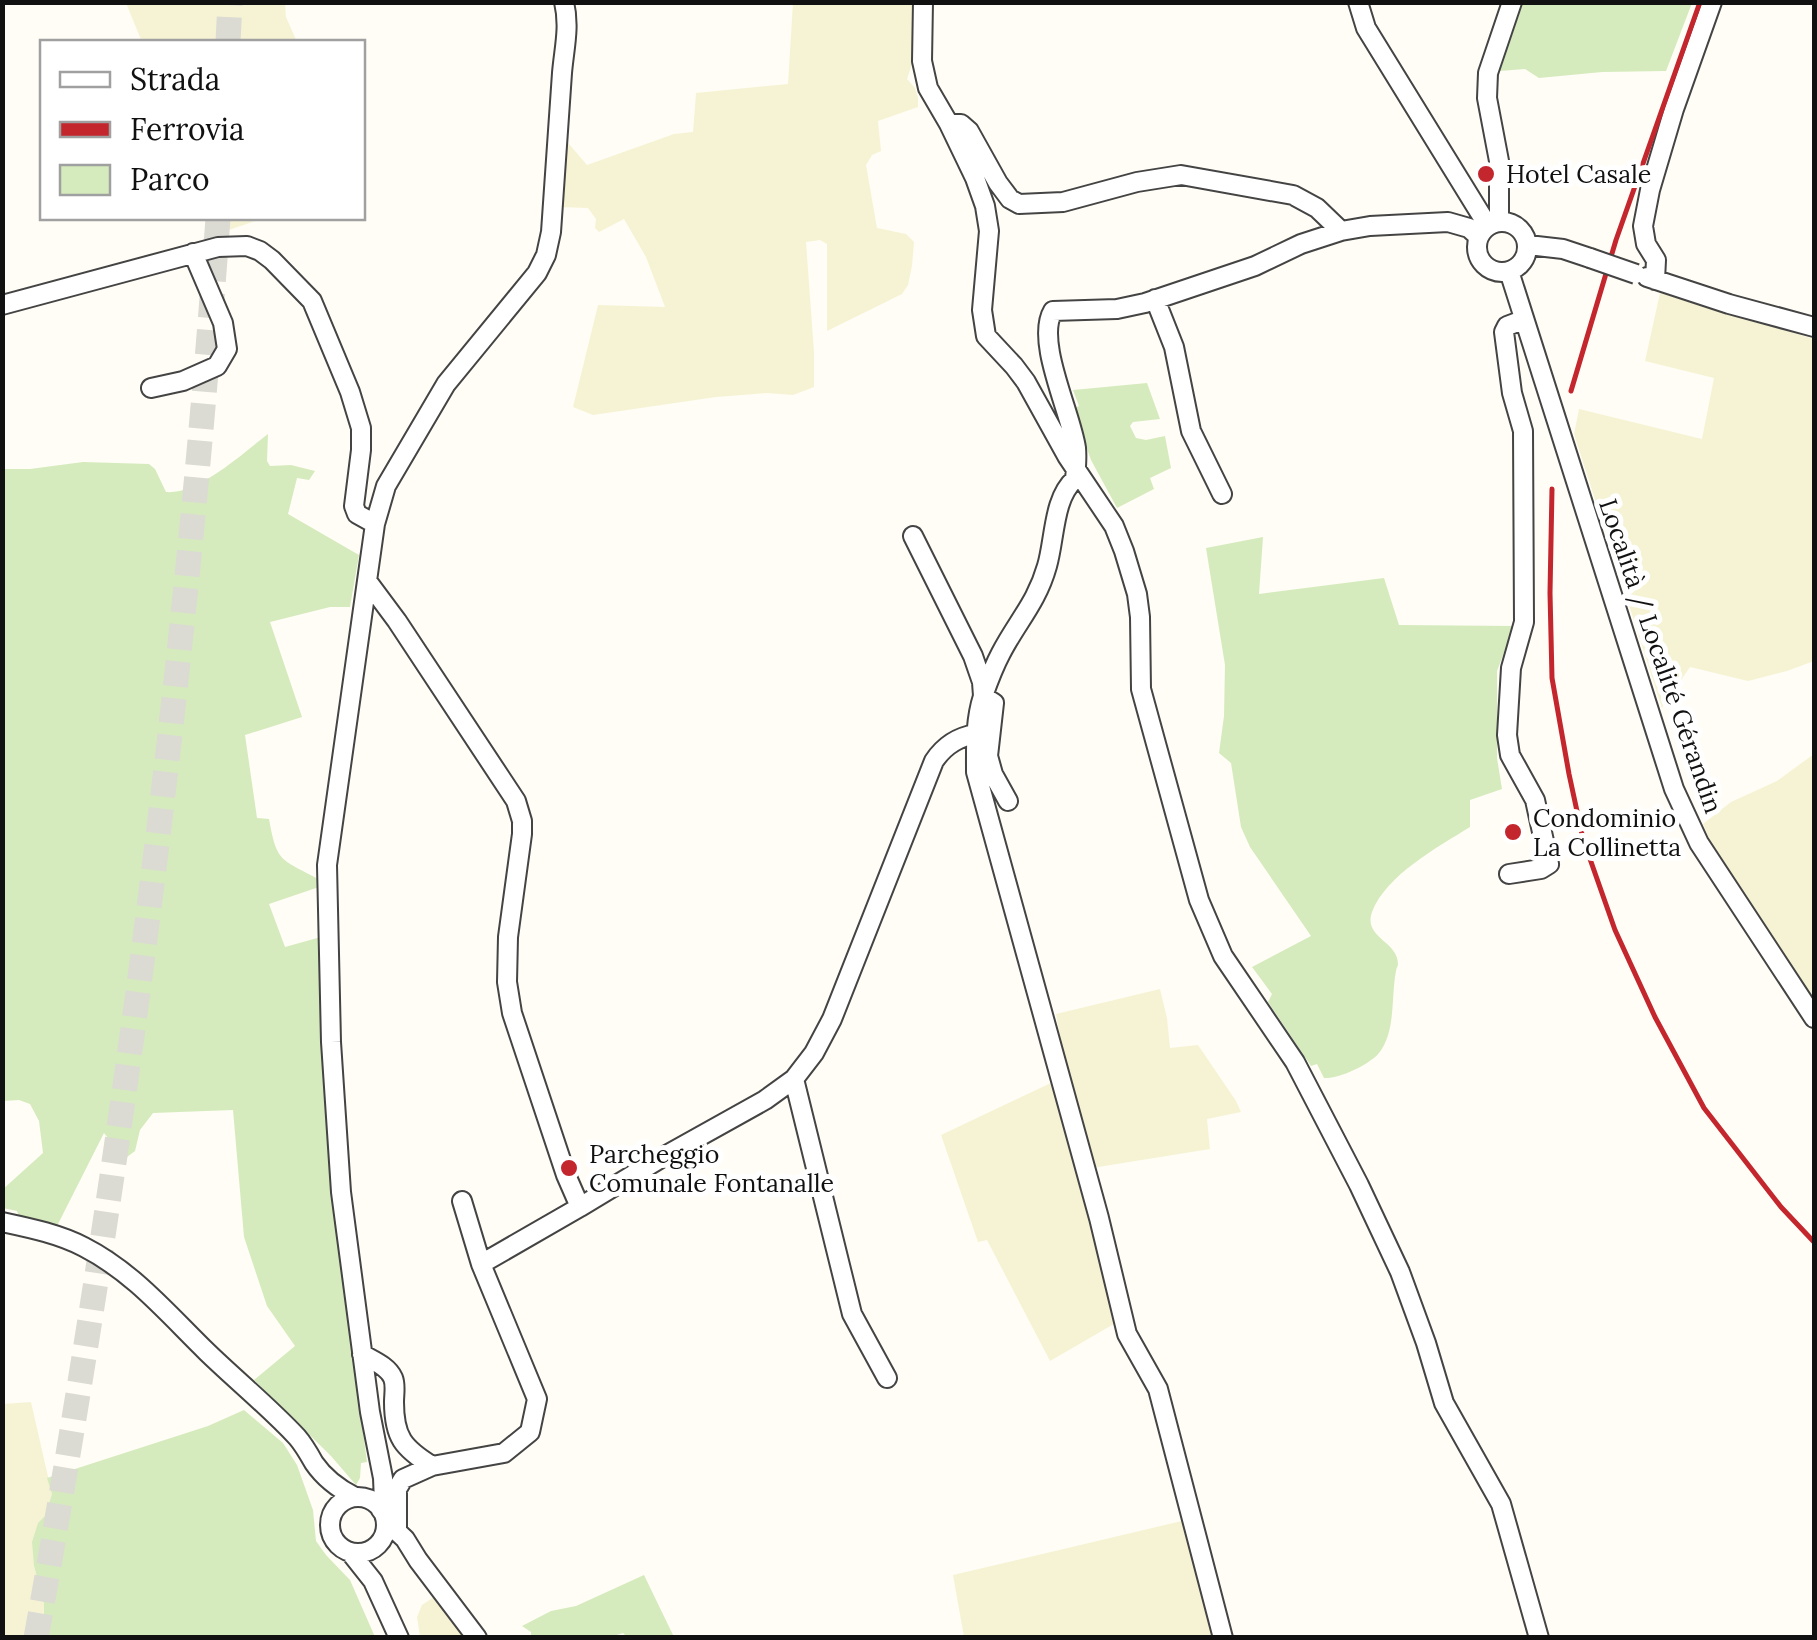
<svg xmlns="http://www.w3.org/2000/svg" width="1817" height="1640" font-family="Lora,serif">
	<rect width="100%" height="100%" fill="#fffdf5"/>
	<!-- farmland -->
	<path fill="#f6f3d4" d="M126,3h159l1,14 11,25h-155z
		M793,3h120l-1,61 -5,15 8,9 3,10v9l-40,14 3,30 -9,4 -6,10 11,63 29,6 8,8 -2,24 -4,19 -6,9 -75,37v-87l-7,-4 -14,2 8,110v35l-21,8 -26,-2 -51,4 -123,18 -20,-8 25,-102 67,2 -19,-50 -22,-38 -25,13 -4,-4 1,-9 -8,-11 -30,-1 5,-70 24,28 87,-31 19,-2 3,-39 92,-9z
		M213,218h51l-47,16z
		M1660,293l154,46v322l-27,10 -39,10 -58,-14 -28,41 -88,-274 5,-25 123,30 12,-61 -69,-17z
		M1814,754v247l-103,-158 -8,-19 28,-22 46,-21z
		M1160,989l7,29 3,30 28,-3 38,56 5,11 -34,7 3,30 -118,19 -24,-86 -12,-68z
		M1053,1082l66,239 -69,40 -63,-121 -9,2 -37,-107z
		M31,1402l21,92 -18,72 10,38 1,31 -1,2 -41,1v-234z
		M1186,1520l30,117h-252l-11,-62z
		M434,1597l7,5 29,35h-50l-3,-20 5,-12z"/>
	<!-- green -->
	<path fill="#d5ebbd" d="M1523,3v-1l169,1 -26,68 -64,1 -63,6 -14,-9 -25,2z
		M1147,383l13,36 -27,3 -3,4 6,12 10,2 19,-4 6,32 -21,10 4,11 -37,19 -26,-48 -18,-51 6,-3 -6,-16z
		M268,434l-1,27 3,5 21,-1 24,6 -6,9 -12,-2 -9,36 71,41 -9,52h-20l-60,15 32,95 -57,18 12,83 12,1c8,44 11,39 49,60l1,8 -50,17 16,43 36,-10 7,199 8,88 31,238 -6,1 -1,15 -4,7 -25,-29 -77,-76 41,-34 -28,-40 -23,-69 -11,-127 -80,3 -13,17 -5,21 -8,6 -9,-6 -14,-18 -47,93 -38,-9 -2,-6 -14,-3 -1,-18 41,-37 -4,-32 -9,-17 -11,-4 -16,1v-632h27l53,-7 66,2 6,5 11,23c32,3 77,-39 102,-58z
		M1263,537l-4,57 125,-16 15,47 115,1 -17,45v87l5,31 -32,11v27c-32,20 -84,48 -98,85 -9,26 26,29 26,52 0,2 -2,5 -2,7 -5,25 0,61 -17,82 -10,12 -40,26 -55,25l-7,-14 -6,2 -43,-64 4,-8 -20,-27 59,-31 -61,-89 -9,-20 -10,-64 -12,-10 5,-37 1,-51 -19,-117z
		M244,1410l39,33 14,22 16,45 3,31 10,14 24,25 25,57h-331v-33l-10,-38 -2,-24 6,-19 7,-7 7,-22 -5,-16 161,-52z
		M644,1575l30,62h-47l-4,-4 -12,4h-80v-5l-9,-6 29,-15 25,-5z"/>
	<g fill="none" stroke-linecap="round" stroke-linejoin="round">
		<!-- highway-tunnel -->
		<path stroke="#dbdad3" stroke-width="25" stroke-dasharray="25 12" stroke-linecap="butt" d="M228,42l2,-40
			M36,1638c85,-471 148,-944 182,-1420"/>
		<!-- minor casing -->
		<g stroke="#444" stroke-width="22">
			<path id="minor" d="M923,2l-1,59 6,27 21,36 26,54 10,28 4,25 -7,79 4,26 28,30 12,16 41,74 47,70 10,25 13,43 3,23 1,72 58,211 24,56 72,106 64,123 41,87 26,71 18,60 57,101 38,134
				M1358,2l8,26 122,198
				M949,124h12l8,7 29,52 12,16 9,5 44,-2 74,-20 44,-7 112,20 24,13 24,23
				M1477 247a25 25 0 1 1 50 0a25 25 0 1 1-50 0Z
				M1499,222v-61l-12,-63 1,-25 24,-71
				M1528,245l35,4 27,9
				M1509,271l165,518 25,54 115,175
				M1647,277l82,27 85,23
				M1655,280l1,-20 -10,-16 -3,-18 7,-36 24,-81 38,-107
				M1155,299l19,48 17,84 31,63
				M2,305l216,-58 29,-1 13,5 12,9 40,41 38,91 11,36v22l-7,56 3,8 18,10
				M151,388l32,-7 34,-15 10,-17 -4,-26 -30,-70
				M913,536l60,120 9,26 1,14 11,7 -6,53 5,18 15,27
				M368,582l29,39 119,180 6,20v13l-14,103 -1,45 5,31 54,162 14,32 81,-49 104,-58 29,-21 20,-26 18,-34 102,-258c10,-15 23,-24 42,-27
				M1509,874l32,-5 8,-5 -14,-64 -25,-45 -3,-20 4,-67 13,-46 -1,-191 -11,-38 -8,-61 3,-6 16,-6
				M794,1079l58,235 35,64
				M462,1201l19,63 99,-57
				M2,1222c28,6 57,12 82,25 49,25 84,67 123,105 30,29 62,55 90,85 7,8 12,17 17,26 11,16 25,26 41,34
				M362,1354c10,6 26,12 31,24 3,7 1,16 1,24 0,35 9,46 38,64
				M330 1525a28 28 0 1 1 56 0a28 28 0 1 1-56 0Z
				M381,1510l3,-8 -1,-24 -13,-66 -29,-220 -10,-150 -4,-177 48,-341 11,-38 60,-102 91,-111 9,-18 5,-23c4,-53 7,-106 11,-159 2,-24 8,-46 2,-71
				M391,1526l14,13 13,21 59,78
				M397,1531v-42l6,-10 29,-13 72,-13 26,-21 7,-33 -56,-135
				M350,1552l23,29 26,57
				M1223,1638l-65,-249 -31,-55 -28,-116 -123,-446c0,-26 -1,-51 7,-76 5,-14 11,-30 18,-43 16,-31 36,-51 46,-87 8,-27 6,-68 28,-87 1,-10 2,-21 1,-31 -5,-35 -41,-107 -23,-137l64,-2 28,-6 110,-37 46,-22 40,-13 29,-5 78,-4 21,6 10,9"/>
		</g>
		<!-- minor -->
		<use href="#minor" stroke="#fff" stroke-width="18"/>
		<!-- rail -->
		<path stroke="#c4262e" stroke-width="5" d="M1571,391l45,-151 84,-238
			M1552,489l-2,104 2,85 17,96 14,65 32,91 40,87 49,91 77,99 33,35"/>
		<!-- minor-bridge casing -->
		<g stroke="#444" stroke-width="22" stroke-linecap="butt">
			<path id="minor-bridge" d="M1590,258l46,16"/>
		</g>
		<!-- minor-bridge -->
		<use href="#minor-bridge" stroke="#fff" stroke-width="18"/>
	</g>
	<!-- markers -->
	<g fill="#c4262e" stroke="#fff" stroke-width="4">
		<circle cx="1486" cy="174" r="10"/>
		<circle cx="1513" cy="832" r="10"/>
		<circle cx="569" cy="1168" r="10"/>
	</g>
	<g text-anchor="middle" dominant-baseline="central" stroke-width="10" stroke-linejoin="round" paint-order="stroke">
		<!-- poi labels -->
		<g font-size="25" fill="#111" stroke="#fff" text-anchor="start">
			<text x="1506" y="174">Hotel Casale</text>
			<text x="1533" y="818">Condominio<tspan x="1533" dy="29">La Collinetta</tspan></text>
			<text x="589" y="1154">Parcheggio<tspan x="589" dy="29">Comunale Fontanalle</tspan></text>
		</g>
		<!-- street labels -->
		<g font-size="25" fill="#111" stroke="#fff">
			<text transform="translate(1661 656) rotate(71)">Località / Localité Gérandin</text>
		</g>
	</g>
	<!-- border -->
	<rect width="1817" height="1640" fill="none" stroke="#111111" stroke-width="10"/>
	<!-- legend -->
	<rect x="40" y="40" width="325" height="180" fill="#ffffff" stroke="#a0a0a0" stroke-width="2.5"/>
	<rect x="60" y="72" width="50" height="15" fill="#ffffff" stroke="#a0a0a0" stroke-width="2.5"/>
	<text x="130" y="90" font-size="30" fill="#111111">Strada</text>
	<rect x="60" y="122" width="50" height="15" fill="#c4262e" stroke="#a0a0a0" stroke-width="2.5"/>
	<text x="130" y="140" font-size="30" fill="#111111">Ferrovia</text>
	<rect x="60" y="165" width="50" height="30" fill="#d5ebbd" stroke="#a0a0a0" stroke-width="2.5"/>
	<text x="130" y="190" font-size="30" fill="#111111">Parco</text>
</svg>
